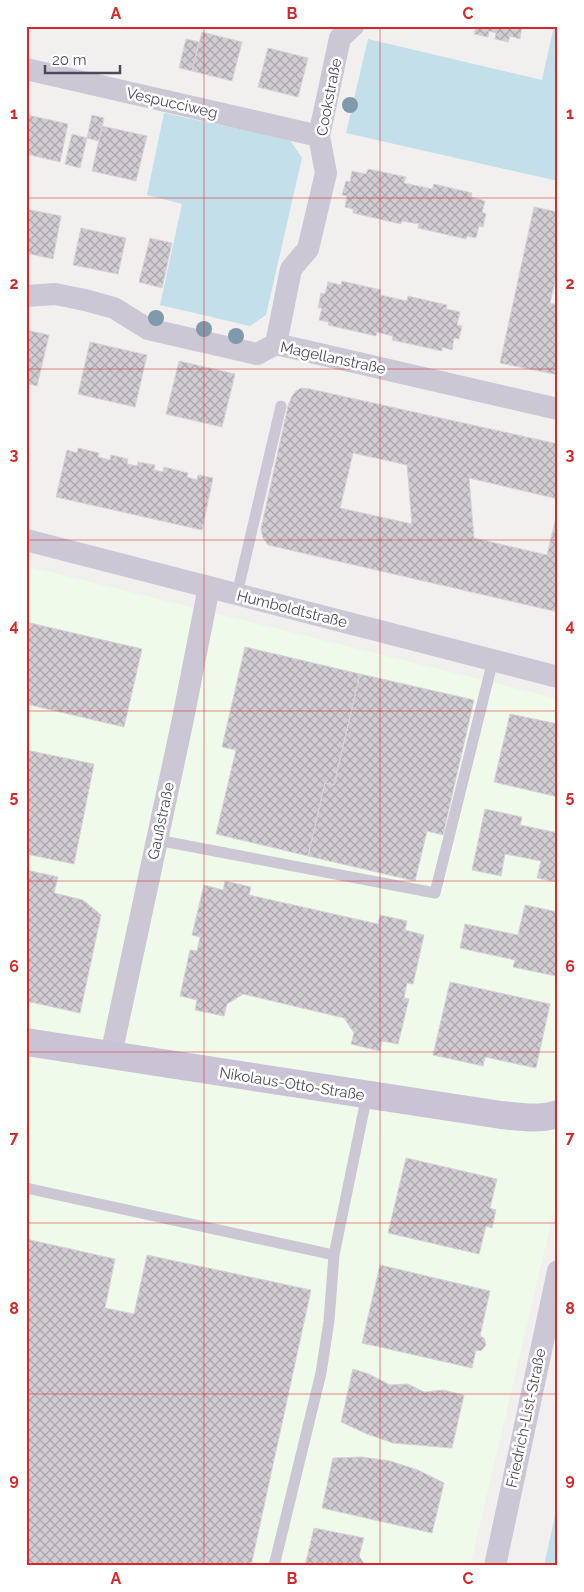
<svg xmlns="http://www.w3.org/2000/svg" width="584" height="1592" font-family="Raleway,sans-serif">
	<defs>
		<pattern id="building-cross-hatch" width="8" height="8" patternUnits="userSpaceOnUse" patternTransform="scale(1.25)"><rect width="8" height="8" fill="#d0ccd2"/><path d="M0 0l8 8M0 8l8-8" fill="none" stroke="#aba8ad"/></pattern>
	</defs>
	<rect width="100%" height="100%" fill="#f1f0ef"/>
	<!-- commercial -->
	<path fill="#f0faea" d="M26,566l532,133v494l-88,373h-444z"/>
	<!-- grass -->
	<path fill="#c2dfea" d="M554,26h4v155l-212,-48 22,-94 174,41z
		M164,113l126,27 12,18 -36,157 -16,11 -90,-21 22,-101 -35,-9z
		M558,1502v59l-1,5h-13z"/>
	<!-- building -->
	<path fill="url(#building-cross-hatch)" stroke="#d7d3d9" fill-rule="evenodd" d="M467,26h55l-2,13 -10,-3 -2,6 -13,-3 1,-6 -7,-2 -1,6 -14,-3 2,-6z
		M202,32l40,10 -10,39 -40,-10z
		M186,39l13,3 -7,29 -13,-3z
		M268,48l40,10 -10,39 -40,-10z
		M28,115l40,9 -8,38 -34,-8v-29z
		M92,115l12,3 -5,23 -12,-3z
		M102,126l45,10 -11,45 -44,-10z
		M72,134l15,4 -7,30 -15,-4z
		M368,169l38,8 -2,6 28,6 2,-5 38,9 -1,4 14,4 -3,11 4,2 -3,13 -4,-1 -3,12 -9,-2 -1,3 -48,-11 1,-4 -17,-3 -1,3 -48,-11v-4l-8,-2 2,-11 -5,-1 4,-14 4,1 2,-11 14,3z
		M534,207l24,5v59l-8,32 8,2v70l-58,-12z
		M26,209l35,7 -8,43 -27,-6z
		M81,228l45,10 -8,36 -45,-9z
		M150,238l22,5 -10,45 -23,-6z
		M342,281l39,9 -1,5 27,6 1,-5 39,9 -1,4 14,3 -3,13 5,1 -3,13 -5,-1 -2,12 -10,-3v4l-50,-11 1,-4 -16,-4 -1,4 -48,-11 1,-3 -10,-2 3,-12h-4l3,-15 4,1 3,-12 13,3z
		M26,330l23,5 -12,51 -11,-3z
		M90,342l57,13 -12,52 -57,-13z
		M179,361l56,13 -13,53 -56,-13z
		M301,388l9,1 248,55v55l-89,-21 5,60 73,17 11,-46v103l-290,-67 -5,-7 -2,-9 27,-123 4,-10 4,-5zM353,453l54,12 5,59 -72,-16z
		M78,448l21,5 -1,4 12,3 1,-5 17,4 -1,5 10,2 1,-4 17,3 -1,5 9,2 1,-5 24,6 -1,4 10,3 1,-5 15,3 -11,52 -146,-33 11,-47 10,3z
		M26,622l116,27 -18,78 -98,-23z
		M245,647l115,27 -26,111 -9,-2 -17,73 -92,-22 20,-84 -14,-3z
		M360,674l114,26 -31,135 -16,-4 -12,50 -107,-25 17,-73 9,2z
		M510,714l48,10v73l-64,-15z
		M26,750l68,14 -20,100 -48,-10z
		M485,809l37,8 -2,8 38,8v49l-21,-4 4,-17 -36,-7 -4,22 -29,-6z
		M26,870l32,7 -4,16 29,7 18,15 -21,98 -54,-12z
		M225,881l26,6 -2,8 129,29 2,-9 27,6 -2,9 19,5 -11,49 -6,-1 -3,15 5,1 -11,45 -16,-3 -2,10 -29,-7 3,-11 -10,-15 -101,-24 -16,10 -3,12 -29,-6 2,-10 -17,-4 10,-46 7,1 3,-14 -8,-2 12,-50 19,5z
		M525,905l33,7v58l-2,6 -43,-9 2,-7 -55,-12 5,-24 53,11z
		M450,982l100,22 -14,64 -51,-11 -2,9 -50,-11z
		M406,1158l91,21 -7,29 6,2 -4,18 -6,-2 -7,28 -91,-21z
		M26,1239l89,20 -10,49 29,6 13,-59 164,35 -60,276h-225z
		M380,1265l110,26 -10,45 4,2 2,7 -5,6 -5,-1 -4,18 -110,-25z
		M353,1369l16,5 21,11 18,-1 16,8 19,-2 21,5 -12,53 -59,-5 -26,-9 -26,-12z
		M362,1457l28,4 28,9 26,13 -12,50 -110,-25 11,-50z
		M314,1528l50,10 -5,18 7,10h-61z"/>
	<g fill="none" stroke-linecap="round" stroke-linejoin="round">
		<!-- service -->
		<path stroke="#cbc7d4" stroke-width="11" d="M237,594l44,-188
			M157,840l278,53 58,-233
			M26,1188l308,67
			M274,1566l47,-193 8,-52 5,-66 33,-160"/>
		<!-- minor -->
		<path stroke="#cbc7d4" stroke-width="22" d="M26,69l293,67
			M26,296l29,-2 30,6 29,8 34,21 109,25 19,-10 282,65
			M276,344l15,-75 17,-20 18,-76 -7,-37 21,-98 13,-12
			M26,540l532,137
			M111,1055l72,-336 26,-132
			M495,1566l63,-295"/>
		<!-- secondary -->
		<path stroke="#cac3d5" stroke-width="28" d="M26,1042l475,73c20,2 38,5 57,-1"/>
	</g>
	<!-- trees -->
	<g fill="#7f9bab">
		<circle cx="350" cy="105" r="8"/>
		<circle cx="156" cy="318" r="8"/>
		<circle cx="204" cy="329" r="8"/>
		<circle cx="236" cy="336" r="8"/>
	</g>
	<!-- grid -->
	<path fill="none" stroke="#d62828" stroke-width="1" stroke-opacity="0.55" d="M204,26v1540M380,26v1540M26,198h532M26,369h532M26,540h532M26,711h532M26,881h532M26,1052h532M26,1223h532M26,1394h532"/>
	<g text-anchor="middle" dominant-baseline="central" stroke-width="5" stroke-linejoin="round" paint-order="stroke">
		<!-- street labels -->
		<g font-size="15" fill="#4e495a" stroke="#fff">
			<text transform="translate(329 97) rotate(-79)">Cookstraße</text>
			<text transform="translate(172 103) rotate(13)">Vespucciweg</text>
			<text transform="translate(333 358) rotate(12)">Magellanstraße</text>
			<text transform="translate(292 609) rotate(14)">Humboldtstraße</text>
			<text transform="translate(161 821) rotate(-78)">Gaußstraße</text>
			<text transform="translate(292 1084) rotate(9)">Nikolaus-Otto-Straße</text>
			<text transform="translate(526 1418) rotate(-78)">Friedrich-List-Straße</text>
		</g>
	</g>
	<!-- border -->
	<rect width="584" height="1592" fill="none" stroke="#ffffff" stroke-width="55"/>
	<!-- scale -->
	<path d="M45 65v8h75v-8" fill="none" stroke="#4e495a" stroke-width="2.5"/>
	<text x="52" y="65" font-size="15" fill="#4e495a" stroke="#ffffff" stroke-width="4" paint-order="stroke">20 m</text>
	<rect x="28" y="28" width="528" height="1536" fill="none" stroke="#d62828" stroke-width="2"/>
	<g font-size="16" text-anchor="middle" font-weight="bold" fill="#d62828">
		<text x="116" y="19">A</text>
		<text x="292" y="19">B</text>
		<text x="468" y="19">C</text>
		<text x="14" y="119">1</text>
		<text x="570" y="119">1</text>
		<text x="14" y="289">2</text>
		<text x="570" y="289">2</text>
		<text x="14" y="460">3</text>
		<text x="570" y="460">3</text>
		<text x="14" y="631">4</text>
		<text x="570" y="631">4</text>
		<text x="14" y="802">5</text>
		<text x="570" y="802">5</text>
		<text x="14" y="972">6</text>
		<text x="570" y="972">6</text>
		<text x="14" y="1143">7</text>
		<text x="570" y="1143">7</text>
		<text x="14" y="1314">8</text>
		<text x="570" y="1314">8</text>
		<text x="14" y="1485">9</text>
		<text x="570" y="1485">9</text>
		<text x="116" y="1584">A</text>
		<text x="292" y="1584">B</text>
		<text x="468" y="1584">C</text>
	</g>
</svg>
